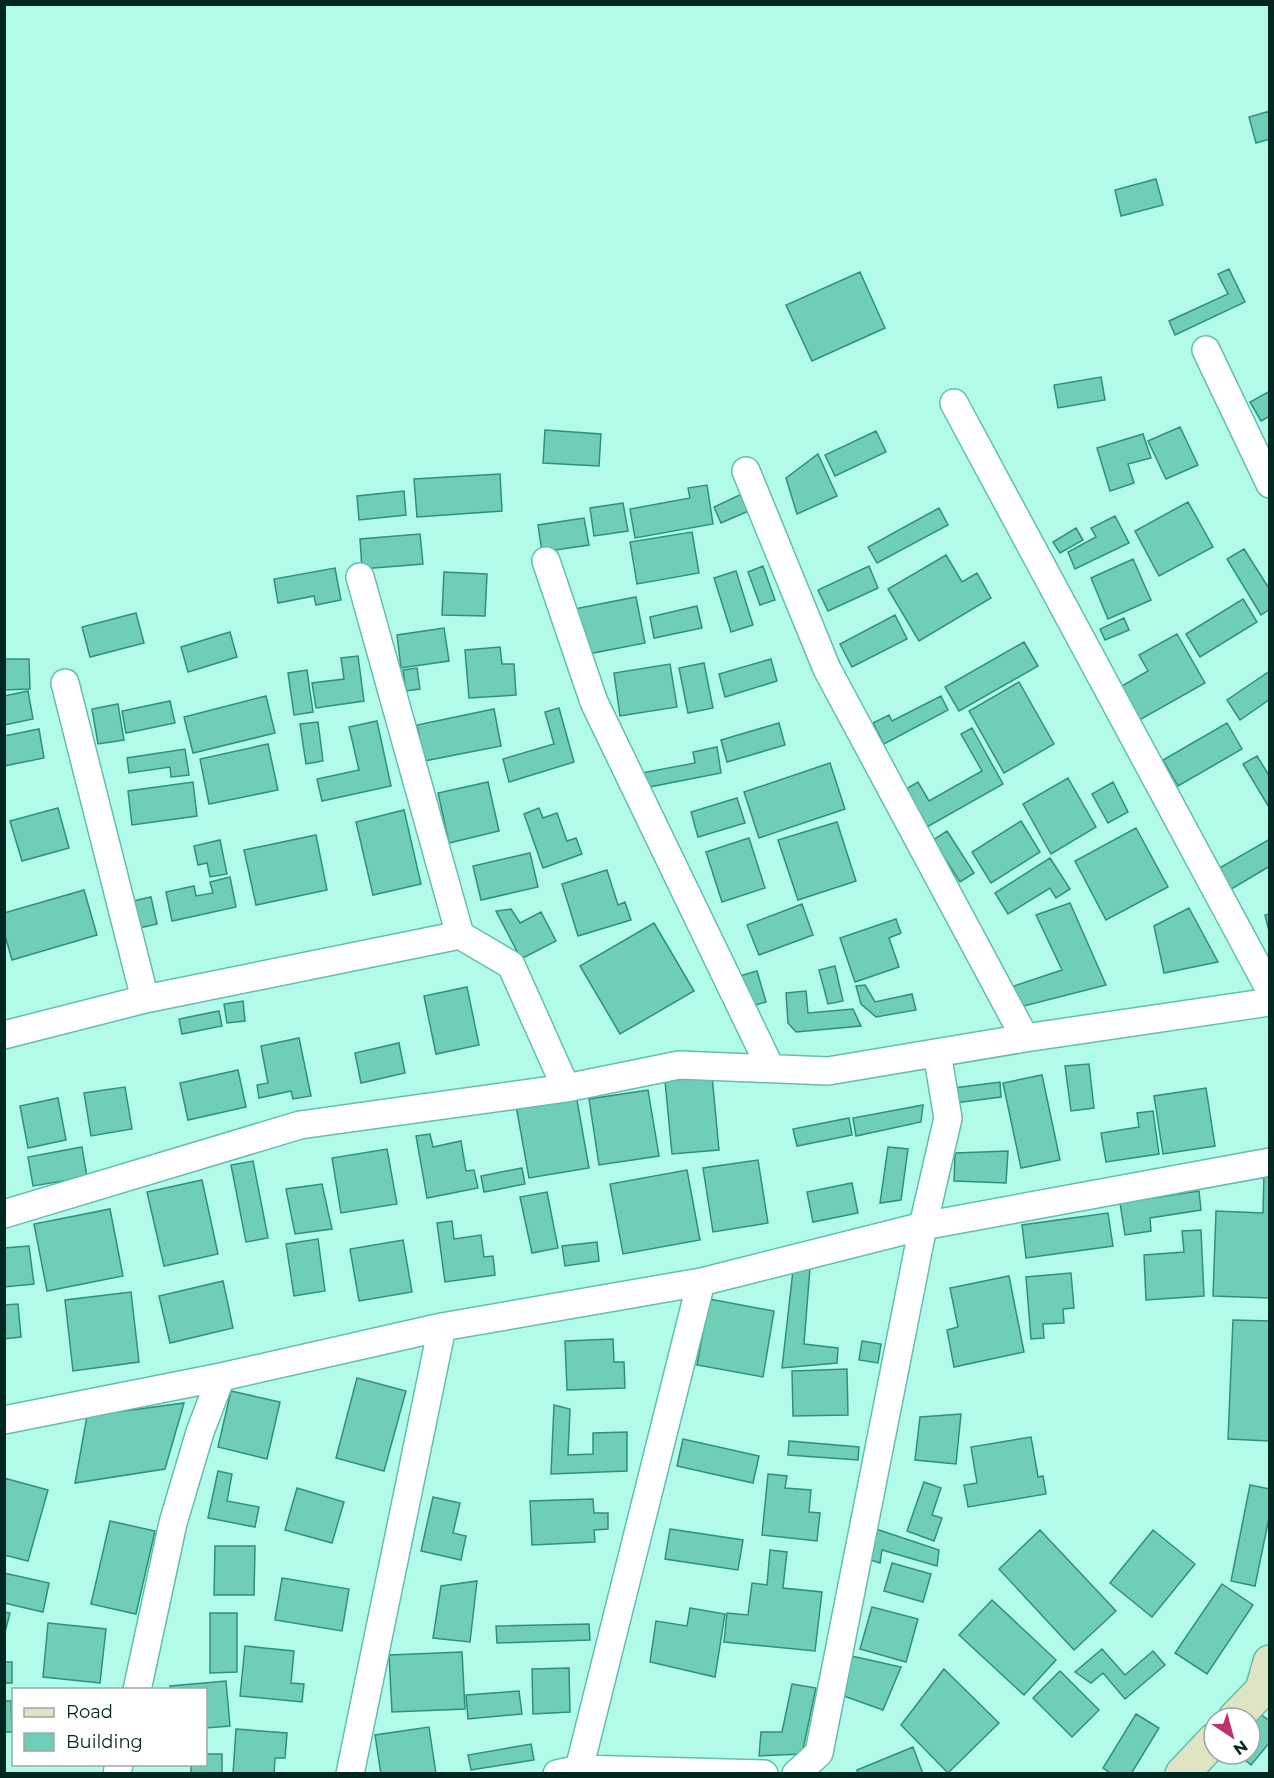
<svg xmlns="http://www.w3.org/2000/svg" width="1274" height="1778" font-family="Montserrat,sans-serif">
	<rect width="100%" height="100%" fill="#b3fbe9"/>
	<!-- building -->
	<path fill="#70cdb8" stroke="#2e917d" stroke-width="1.5" d="M1270,111v28l-14,4 -7,-26z
		M1156,179l7,26 -42,11 -6,-26z
		M1229,269l16,33 -70,33 -6,-14 59,-27 -10,-20z
		M860,272l25,56 -73,33 -26,-56z
		M1101,377l4,23 -47,8 -4,-23z
		M1270,391v25l-9,5 -11,-19z
		M1180,427l18,38 -32,14 -18,-38z
		M545,430l56,4 -2,32 -56,-3z
		M876,431l10,21 -51,24 -10,-21z
		M1143,434l8,24 -23,6 6,19 -24,8 -13,-43z
		M818,454l19,42 -40,18 -11,-36z
		M500,474l2,37 -85,6 -3,-38z
		M707,485l6,39 -78,14 -5,-29 60,-11 -2,-10z
		M404,491l2,24 -47,5 -2,-24z
		M746,492l7,17 -32,14 -7,-16z
		M1188,502l25,45 -54,29 -24,-45z
		M623,503l5,28 -34,5 -4,-28z
		M939,508l9,17 -71,38 -9,-16z
		M1115,516l14,27 -54,26 -7,-17 28,-15 -5,-9z
		M584,518l5,27 -47,7 -4,-27z
		M1076,528l7,12 -23,13 -7,-11z
		M692,532l7,41 -62,11 -7,-42z
		M420,534l3,30 -61,5 -2,-30z
		M1244,549l26,41v19l-9,6 -34,-56z
		M946,555l16,27 15,-9 14,25 -72,43 -31,-52z
		M1133,559l18,41 -43,19 -17,-41z
		M763,566l12,34 -15,5 -12,-33z
		M869,566l9,22 -50,23 -10,-21z
		M335,568l6,32 -25,5 -2,-9 -36,7 -4,-24z
		M736,571l17,54 -22,7 -17,-54z
		M444,572l43,2 -2,42 -43,-1z
		M636,597l9,46 -62,12 -9,-46z
		M1243,599l14,23 -57,35 -14,-23z
		M697,606l5,22 -48,10 -4,-21z
		M136,613l8,30 -54,14 -8,-30z
		M895,615l12,24 -55,28 -12,-23z
		M1124,618l5,12 -24,10 -5,-11z
		M444,628l5,33 -48,7 -4,-33z
		M230,632l7,25 -49,15 -7,-25z
		M1177,634l28,49 -71,40 -19,-33 33,-19 -9,-16z
		M1024,642l14,24 -79,45 -14,-24z
		M500,647l2,17h12l2,31 -47,3 -4,-48z
		M358,656l6,45 -48,7 -4,-25 32,-4 -3,-21z
		M4,659h25l1,30 -26,1z
		M771,659l6,22 -52,16 -6,-23z
		M704,663l9,45 -25,5 -9,-45z
		M670,664l7,43 -57,9 -6,-43z
		M417,668l3,21 -14,2 -3,-21z
		M307,670l6,42 -19,3 -6,-42z
		M1270,671v28l-30,21 -13,-20z
		M1019,682l35,62 -50,29 -35,-62z
		M28,691l5,28 -29,6v-29z
		M266,696l9,37 -82,20 -9,-36z
		M941,696l7,14 -64,34 -11,-21 16,-8 3,6z
		M170,701l5,22 -49,10 -4,-22z
		M118,704l6,36 -26,4 -6,-35z
		M559,708l15,54 -65,20 -6,-23 51,-15 -9,-32z
		M494,709l7,37 -77,15 -7,-36z
		M377,721l14,65 -69,15 -5,-22 42,-9 -10,-43z
		M318,722l5,39 -17,3 -6,-40z
		M779,723l6,22 -58,17 -6,-22z
		M1227,723l15,26 -64,37 -15,-26z
		M972,728l31,56 -76,43 -21,-38 12,-7 11,19 53,-30 -21,-37z
		M39,729l5,29 -40,8v-30z
		M268,744l10,46 -69,14 -9,-45z
		M717,747l4,26 -82,16 -3,-15 59,-11 -2,-11z
		M185,749l4,26 -18,2 -1,-10 -41,6 -2,-15z
		M1257,756l13,21v32l-27,-45z
		M830,763l15,46 -86,29 -15,-46z
		M1068,778l28,49 -45,27 -28,-50z
		M193,782l4,34 -65,9 -4,-34z
		M488,782l11,49 -50,12 -11,-50z
		M1113,782l15,30 -20,11 -16,-29z
		M737,798l8,25 -47,14 -7,-25z
		M58,808l11,40 -47,13 -12,-40z
		M539,808l4,10 14,-5 10,28 9,-3 6,16 -39,14 -19,-54z
		M404,810l17,74 -48,11 -17,-73z
		M1021,821l19,31 -49,31 -19,-31z
		M837,822l19,59 -58,19 -20,-60z
		M1136,828l32,59 -62,33 -31,-59z
		M947,831l27,42 -14,9 -27,-42z
		M316,835l11,55 -71,15 -12,-55z
		M749,838l16,50 -43,14 -16,-50z
		M1270,839v27l-42,25 -12,-21z
		M220,840l7,34 -17,3 -3,-14 -9,2 -4,-19z
		M530,853l8,34 -57,13 -8,-34z
		M1050,858l20,31 -14,9 -6,-10 -42,26 -13,-21z
		M607,870l11,35 7,-3 6,18 -53,16 -16,-52z
		M230,877l6,30 -64,14 -6,-29 28,-6 2,10 17,-3 -3,-11z
		M84,890l13,45 -85,25 -8,-28v-19z
		M151,897l6,27 -18,4 -6,-27z
		M1070,903l36,82 -90,23 -5,-21 51,-17 -26,-55z
		M802,904l11,31 -54,20 -12,-30z
		M1189,908l29,54 -54,11 -10,-47z
		M511,909l9,14 21,-11 15,29 -35,18 -25,-48z
		M1270,914v21l-5,-20z
		M896,919l5,14 -12,5 10,29 -44,15 -15,-44z
		M654,923l40,68 -74,43 -40,-68z
		M835,966l8,35 -15,3 -9,-34z
		M757,971l9,31 -24,7 -9,-31z
		M865,985l10,17 37,-8 4,16 -40,7 -15,-13 -5,-18z
		M467,987l12,58 -43,9 -12,-58z
		M806,991l2,22 45,-4 8,17 -65,6 -8,-9 -2,-30z
		M243,1001l2,20 -18,2 -3,-19z
		M219,1011l3,15 -40,8 -3,-15z
		M299,1038l12,58 -18,3 -2,-8 -32,7 -2,-13 11,-2 -7,-37z
		M399,1043l6,30 -44,10 -6,-30z
		M1089,1064l5,44 -23,3 -6,-45z
		M238,1070l8,37 -58,13 -8,-37z
		M1042,1075l18,85 -39,8 -18,-85z
		M712,1076l7,74 -47,4 -7,-73z
		M1000,1082l1,15 -46,6 -1,-15z
		M125,1087l7,42 -41,7 -7,-43z
		M1206,1088l9,58 -52,8 -9,-58z
		M575,1089l14,79 -60,10 -14,-78z
		M648,1090l11,66 -60,9 -10,-66z
		M58,1098l8,42 -38,8 -8,-42z
		M923,1105l-2,17 -65,14 -3,-18z
		M1153,1111l6,43 -53,8 -5,-29 38,-6 -2,-14z
		M849,1118l3,17 -55,11 -4,-17z
		M430,1134l3,13 28,-6 5,30 8,-1 4,18 -51,10 -11,-62z
		M82,1147l5,30 -54,9 -5,-29z
		M888,1147l20,2 -7,51 -21,3z
		M387,1149l10,55 -56,9 -9,-55z
		M1008,1151l-2,32 -52,-2 1,-28z
		M758,1160l10,63 -55,9 -10,-64z
		M253,1161l15,77 -22,4 -15,-77z
		M522,1168l3,16 -41,8 -3,-16z
		M687,1170l13,70 -77,14 -13,-70z
		M1264,1171h6v127l-57,-2 3,-85 47,2z
		M202,1180l16,74 -54,12 -17,-74z
		M852,1183l6,30 -45,9 -6,-30z
		M322,1184l10,45 -37,5 -9,-45z
		M1199,1191l2,19 -51,8 1,13 -26,4 -5,-32z
		M547,1192l11,56 -26,5 -12,-56z
		M110,1209l13,67 -76,15 -13,-67z
		M1108,1213l5,33 -87,12 -4,-33z
		M452,1221l2,18 27,-4 3,22 9,-1 2,19 -50,7 -8,-59z
		M1201,1230l3,66 -58,4 -2,-45 40,-3 -2,-21z
		M318,1239l7,52 -31,5 -8,-52z
		M403,1240l9,52 -53,9 -9,-52z
		M597,1242l2,19 -34,5 -3,-20z
		M29,1246l5,38 -30,3v-39z
		M810,1268l-6,76 34,4 -1,15 -55,5 11,-98z
		M1071,1273l3,35 -11,1 1,14 -21,1 1,14 -13,1 -5,-62z
		M1009,1276l15,76 -70,15 -7,-37 11,-3 -8,-39z
		M223,1281l10,47 -63,15 -11,-47z
		M131,1292l8,70 -66,9 -8,-71z
		M709,1299l65,12 -11,66 -66,-12z
		M18,1304l3,33 -17,2v-34z
		M1233,1320l37,1v120l-42,-2z
		M613,1339l1,23h10l1,26 -58,2 -2,-49z
		M862,1341l19,3 -3,19 -19,-3z
		M847,1369l1,46 -55,1 -1,-45z
		M357,1378l49,13 -22,80 -48,-13z
		M231,1391l49,11 -13,57 -49,-12z
		M184,1403l-19,66 -90,14 12,-67z
		M554,1405l16,4 -2,46 25,-1v-21l34,-1v39l-76,3z
		M961,1414l-5,50 -41,-4 5,-43z
		M1031,1437l7,40 5,-1 3,18 -78,13 -4,-22 13,-2 -6,-36z
		M683,1439l76,17 -6,27 -76,-17z
		M789,1441l70,6 -1,13 -70,-5z
		M218,1471l14,3 -5,27 32,6 -4,20 -47,-9z
		M768,1474l19,2 -2,12 26,2 -2,22 11,1 -3,28 -55,-6z
		M4,1478l44,12 -20,71 -24,-6z
		M924,1482l17,6 -9,27 10,3 -8,23 -27,-10z
		M1250,1485l20,4v24l-15,73 -24,-5z
		M297,1488l47,14 -12,41 -47,-13z
		M433,1497l27,6 -7,30 13,3 -5,24 -40,-9z
		M593,1499l1,14h14v16l-14,1 1,12 -63,3 -2,-44z
		M110,1521l45,10 -19,83 -45,-10z
		M873,1528l66,22 -2,16 -55,-16 -2,13 -16,-5z
		M670,1529l73,11 -5,30 -73,-11z
		M1040,1530l76,81 -42,39 -75,-81z
		M1153,1530l42,34 -43,53 -42,-34z
		M215,1546h40l-1,49h-40z
		M770,1550l17,2 -4,36 39,4 -7,59 -91,-9 3,-29 21,2 4,-32 15,2z
		M892,1563l39,11 -8,28 -39,-11z
		M4,1573l45,10 -6,29 -39,-9z
		M282,1578l67,11 -7,42 -67,-11z
		M477,1581l-7,61 -37,-4 8,-52z
		M1222,1584l31,21 -46,69 -32,-21z
		M992,1600l64,60 -32,35 -65,-60z
		M872,1607l46,12 -12,43 -46,-13z
		M690,1608l35,6 -10,63 -65,-15 6,-41 31,5z
		M4,1612l6,1 -6,23z
		M210,1613h27v59l-27,1z
		M48,1623l58,6 -6,54 -57,-6z
		M589,1624l1,16 -93,3 -1,-17z
		M245,1646l49,5 -3,32 13,1 -2,18 -62,-6z
		M1102,1649l23,26 28,-24 12,14 -40,34 -22,-26 -12,10 -16,-11z
		M462,1652l3,57 -73,3 -3,-57z
		M847,1655l54,12 -18,43 -42,-15z
		M4,1662h8v21h-8z
		M569,1668l1,44 -37,2 -1,-45z
		M944,1669l55,54 -51,50 -47,-48z
		M1060,1671l39,39 -27,27 -39,-39z
		M226,1681l4,45 -24,2v-38h-36v-4z
		M792,1684l24,4 -14,66 -43,2 2,-24h21z
		M519,1691l3,23 -54,5 -2,-24z
		M4,1701h7l1,31h-8z
		M1136,1714l23,14 -28,46h-19l-9,-6z
		M1260,1714l10,7v21l-19,23 -13,-11h12v-28z
		M429,1727l7,47h-55l-6,-39z
		M236,1729l51,4 -2,25h-10l-1,16h-41z
		M531,1744l3,16 -63,10 -3,-15z
		M913,1747l10,27h-65l-1,-4z
		M206,1754h16v20h-31v-10h15z"/>
	<g fill="none" stroke-linecap="round" stroke-linejoin="round">
		<!-- street casing -->
		<g stroke="#62c0aa" stroke-width="30">
			<path id="street" d="M1206,350l64,134
				M954,403l316,587
				M746,471l81,198 198,369
				M546,561l48,141 176,365
				M360,577l100,358
				M65,683l80,316
				M4,1035l141,-36 315,-64 51,30 55,123
				M4,1214l296,-89 266,-37 113,-23 149,6 197,-33 245,-36
				M4,1420l217,-43 221,-50 259,-45 222,-56 347,-64
				M137,1690l36,-167 27,-91 21,-55
				M579,1769l122,-487
				M117,1774l2,-10
				M350,1774l92,-447
				M557,1774l22,-5 185,5
				M796,1774l23,-21 104,-527 25,-108 -11,-65"/>
		</g>
		<!-- secondary casing -->
		<g stroke="#62c0aa" stroke-width="36">
			<path id="secondary" d="M1235,1718l27,-28 8,-28
				M1182,1774l32,-34"/>
		</g>
		<!-- street -->
		<use href="#street" stroke="#fff" stroke-width="27"/>
		<!-- secondary -->
		<use href="#secondary" stroke="#dfe4c5" stroke-width="33"/>
	</g>
	<!-- border -->
	<rect width="1274" height="1778" fill="none" stroke="#002820" stroke-width="12"/>
	<!-- legend -->
	<rect x="12" y="1688" width="195" height="78" fill="#ffffff" stroke="#99a9a6" stroke-width="1.5"/>
	<rect x="24" y="1708" width="30" height="9" fill="#dfe4c5" stroke="#99a9a6" stroke-width="1.5"/>
	<text x="66" y="1718" font-size="18" fill="#002820">Road</text>
	<rect x="24" y="1733" width="30" height="18" fill="#70cdb8" stroke="#99a9a6" stroke-width="1.5"/>
	<text x="66" y="1748" font-size="18" fill="#002820">Building</text>
	<!-- north arrow -->
	<g transform="translate(1232 1736) rotate(144)"><circle r="28" fill="#ffffff" stroke="#99a9a6" stroke-width="1.5"/>
	<path d="M0-4.5L10 22L0 15L-10 22Z" fill="#bb3371"/>
	<text y="-9" font-size="16" font-weight="bold" text-anchor="middle" fill="#002820">N</text>
	</g>
</svg>
